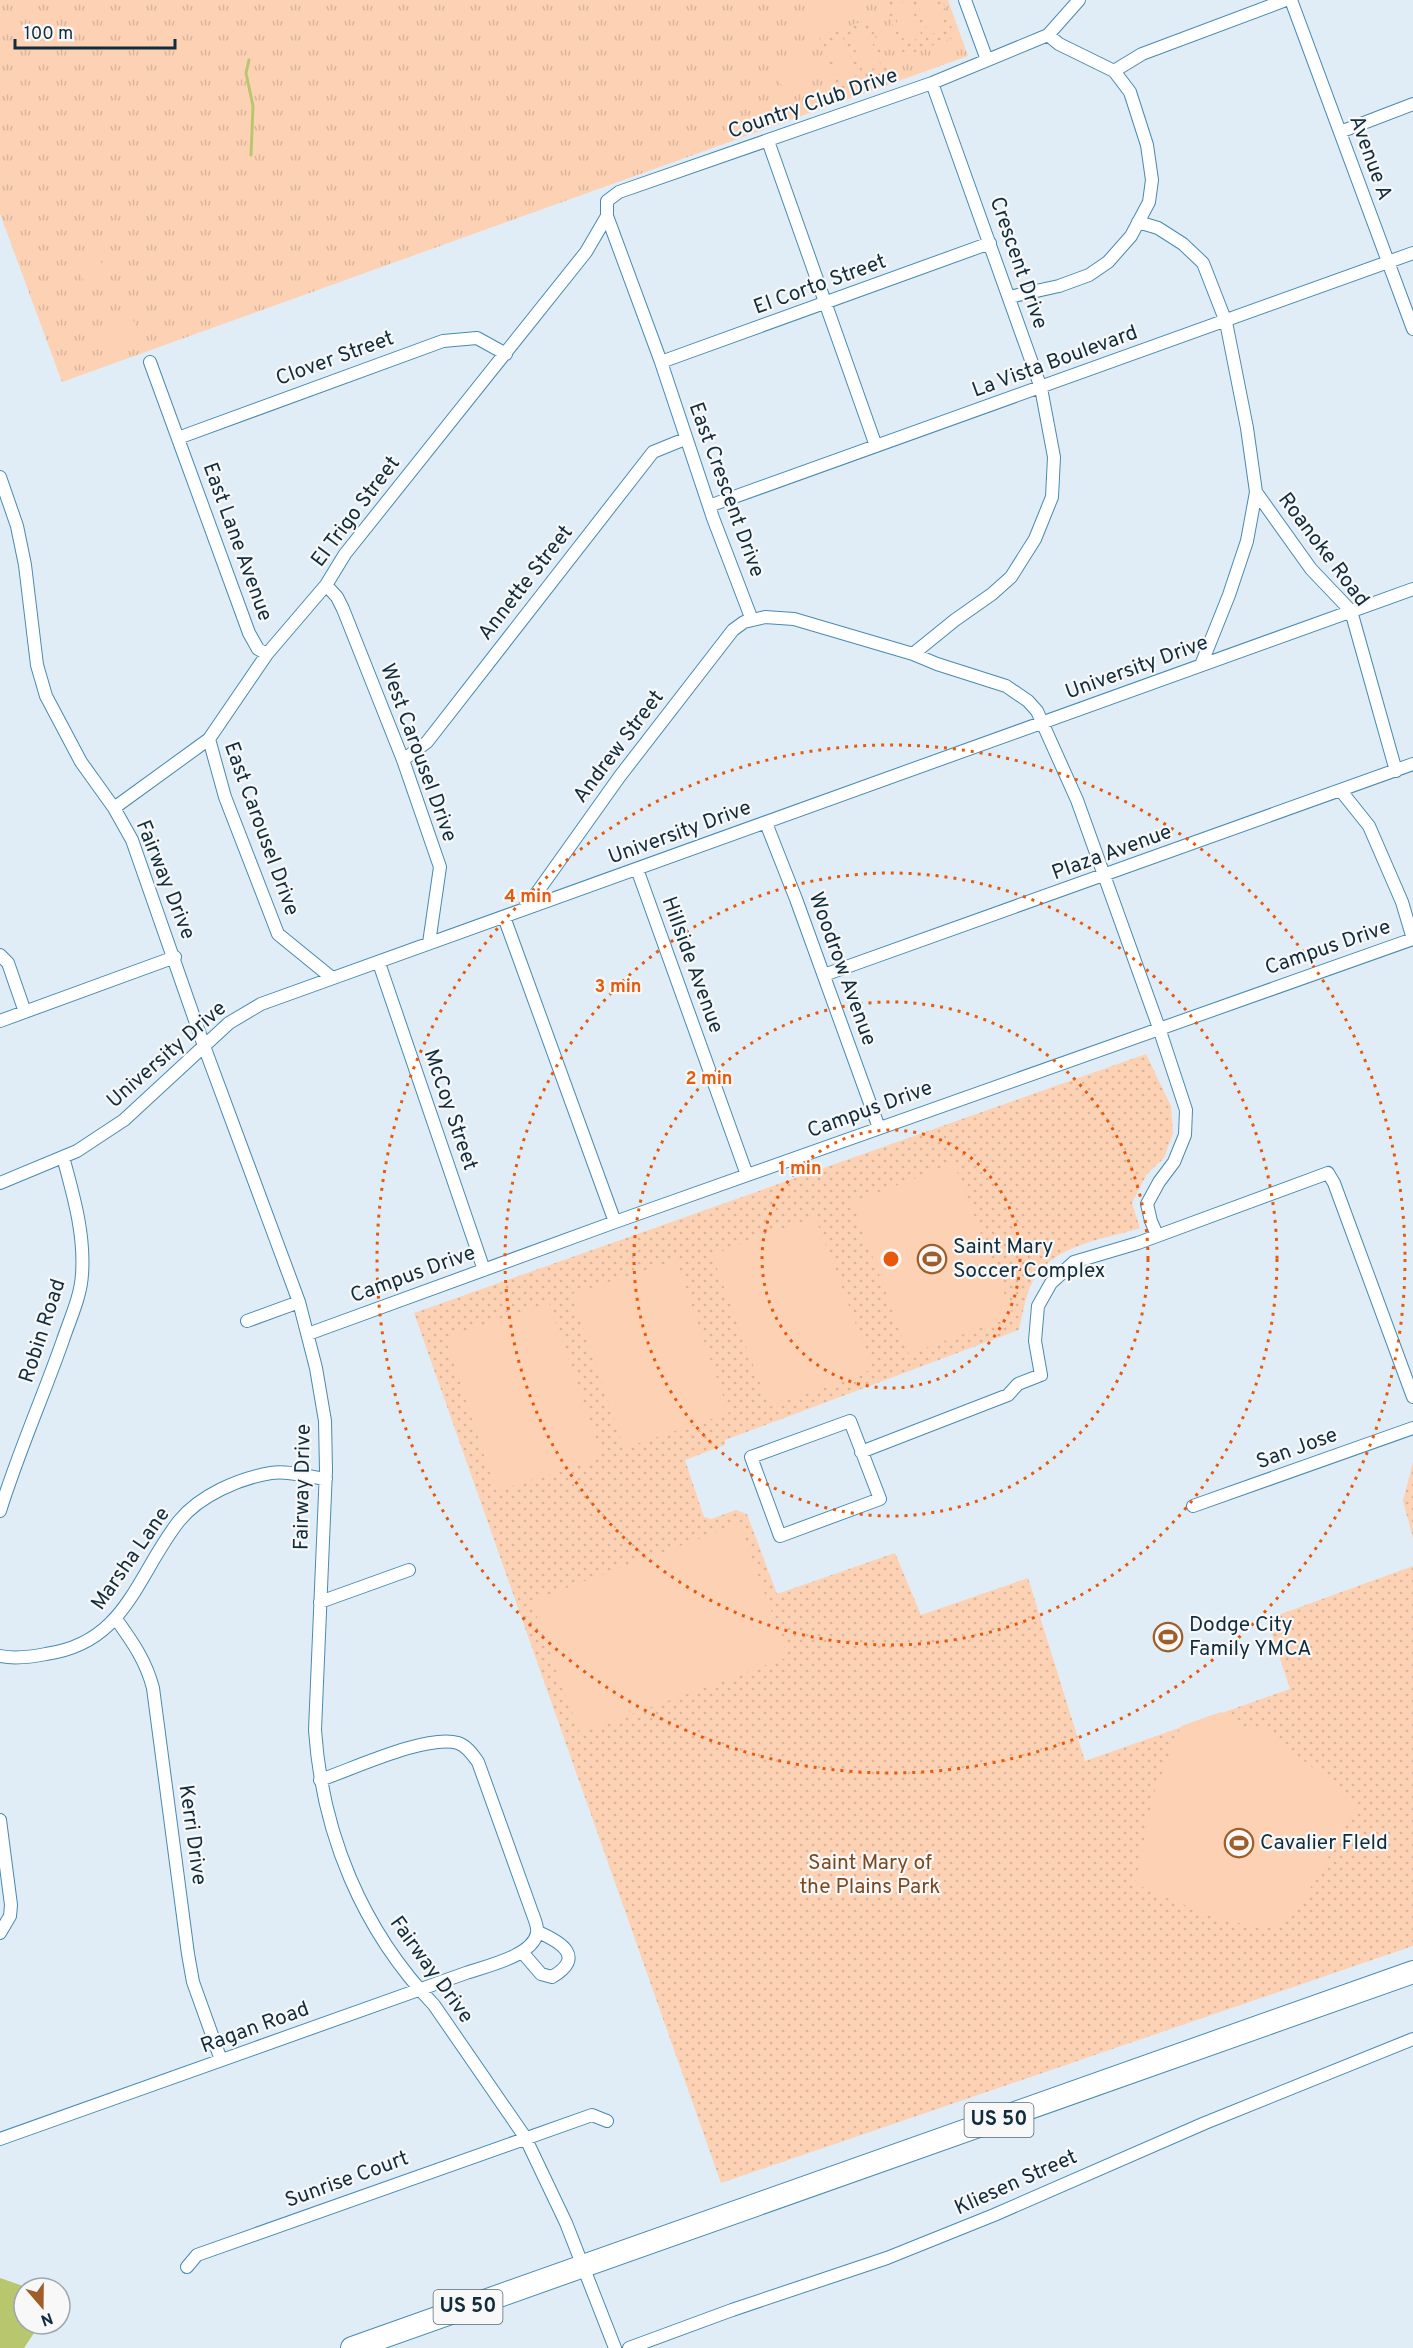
<svg xmlns="http://www.w3.org/2000/svg" width="1413" height="2348" font-family="Overpass,sans-serif">
	<defs>
		<pattern id="grass-tufts" width="24" height="20" patternUnits="userSpaceOnUse" patternTransform="scale(1.5)"><rect width="24" height="20" fill="#fdd2b4"/><path d="M3 7l-1-3M5 7V3M7 7l1-3M15 17l-1-3M17 17v-4M19 17l1-3" fill="none" stroke="#d8b59c"/></pattern>
		<pattern id="park-dots" width="8" height="8" patternUnits="userSpaceOnUse" patternTransform="scale(1.5)"><rect width="8" height="8" fill="#fdd2b4"/><path d="M2 2h.1M6 6h.1" fill="none" stroke="#d8b59c" stroke-width="1.8" stroke-linecap="round"/></pattern>
	</defs>
	<rect width="100%" height="100%" fill="#e0edf6"/>
	<!-- grass -->
	<path fill="url(#grass-tufts)" d="M0,0h948l20,56 -906,326 -62,-168z"/>
	<!-- park -->
	<path fill="url(#park-dots)" d="M889,0h53l13,37 -51,19 -20,-54z
		M869,19l19,53 -50,18 -19,-53z
		M1146,1054l25,52 2,27 -9,25 -17,16 -15,29 8,25c-34,11 -82,16 -104,48 -10,14 -13,37 -17,54l-294,110v5l-40,15 19,57 7,2 25,-9 11,4 30,80 118,-41 26,62 107,-37 57,183 205,-72 -23,-70 146,-53v380l-692,237 -307,-870z
		M1413,1462v76l-10,-37z"/>
	<!-- garden -->
	<path fill="#fdd2b4" d="M829,0h31l2,12c-9,11 -16,5 -27,9 -10,4 -11,10 -23,9l-3,-3 -3,-10 7,-7 13,-4z
		M909,0l13,37 -17,6 -13,-37z
		M917,0h19l10,29 -17,6z
		M867,29l14,37 -18,6 -13,-37z
		M843,38l14,37 -17,6 -14,-37z
		M802,55l5,1c25,21 -1,33 -23,32 -15,-17 1,-29 18,-33z
		M89,256l10,2 5,10 -2,14 -7,6 -10,-3 -5,-12 2,-12z
		M118,315l15,5c8,15 -6,24 -20,25l-8,-6c0,-10 2,-21 13,-24z
		M954,1164l59,152 -104,38 -57,-152z
		M815,1217l58,152 -104,38 -57,-152z
		M676,1260l53,153 -105,35 -52,-154z
		M549,1303l53,154 -106,34 -51,-154z
		M739,1524l49,133 -208,76 -49,-132z
		M1221,1712l26,16 17,2 94,73c-14,23 -55,109 -76,119 -32,17 -115,-25 -147,-38l18,-88 28,-70z"/>
	<!-- water -->
	<path fill="#b8c76d" d="M0,2278l29,10h-5v36h16l-16,24h-24z"/>
	<g fill="none" stroke-linecap="round" stroke-linejoin="round">
		<!-- stream -->
		<path stroke="#b8c76d" stroke-width="3" d="M249,60l-3,13 7,33 -2,49"/>
		<!-- street casing -->
		<g stroke="#488ab2" stroke-width="14">
			<path id="street" d="M965,0l22,60
				M1291,0l122,329
				M1048,35l11,9 55,27
				M1114,71l28,-17 144,-54
				M1340,132l73,-28
				M768,141l108,305
				M1138,222l20,6 25,16 20,19 23,59 21,106 9,64 -9,49 -18,54 -28,70
				M1009,297l50,-11 30,-11 19,-13 23,-26 18,-34 3,-22 -5,-35 -17,-53 -16,-21
				M150,362l99,271 9,16 9,5
				M661,362l329,-119
				M178,438l265,-97 34,-3 29,16
				M0,477l17,49 8,39 12,100 9,31 35,66 33,46 18,32 72,206 95,256 17,66 9,53 1,49 -11,260c7,103 47,200 119,275l91,132 41,86 49,125
				M1256,492l55,77 40,42 45,160
				M709,506l704,-253
				M326,585l11,12 6,12 60,151 37,107 -11,76
				M752,620l-39,-102 -52,-156 -54,-146v-15l12,-9 313,-109 116,-48 31,-35
				M913,654l42,-34 37,-26 19,-17 24,-38 17,-42 2,-40 -13,-69 -109,-305
				M209,739l16,58 53,137 54,44
				M403,760l24,-18 226,-290 32,-13
				M1341,791l28,35 33,76 11,37
				M114,808l95,-69 58,-85 59,-69 19,-31 241,-302 21,-36
				M766,823l30,76 83,229
				M637,869l110,306
				M526,908l94,-132 113,-146 11,-8 21,-5 29,2 119,35 24,10 69,22 22,15 9,10 40,89 82,228 27,82 -1,25 -11,27 -15,20 -12,22 4,17 6,14
				M504,917l111,305
				M0,955l8,8 17,49
				M379,963l105,307
				M824,975l589,-211
				M0,1021l175,-64
				M0,1183l77,-32 47,-31 105,-97 32,-19 1152,-415
				M247,1321l52,-19
				M308,1334l307,-112 798,-283
				M850,1421l30,78 -100,37 -29,-79z
				M861,1452l147,-57 10,-11 23,-9 -6,-34 3,-35 13,-23 23,-21 64,-19 190,-70 6,10 79,214
				M1193,1506l220,-78
				M0,1511c18,-58 43,-114 63,-171 7,-21 18,-44 19,-66 3,-40 -9,-80 -19,-117
				M320,1602l89,-32
				M116,1619c16,22 30,42 37,69l35,266 5,28 28,78
				M0,1656c15,3 31,1 46,-2 80,-11 90,-78 133,-133 21,-26 61,-43 92,-48 17,-3 38,4 55,6
				M0,1820l11,85 -1,11 -10,17
				M522,1952l19,22 11,3c34,-20 9,-35 -14,-45
				M0,2139l466,-166c20,-7 67,-17 71,-40 1,-5 -2,-13 -4,-18l-55,-153c-5,-7 -11,-16 -20,-19 -32,-9 -105,26 -138,37
				M187,2267l10,-12 395,-140 15,6
				M629,2348l103,-38 155,-52 107,-43 211,-92 208,-84"/>
		</g>
		<!-- highway casing -->
		<g stroke="#488ab2" stroke-width="24">
			<path id="highway" d="M352,2348l1061,-376"/>
		</g>
		<!-- street -->
		<use href="#street" stroke="#fff" stroke-width="12"/>
		<!-- highway -->
		<use href="#highway" stroke="#fff" stroke-width="22"/>
	</g>
	<!-- distance rings -->
	<g fill="none" stroke="#e8590c" stroke-width="3" stroke-dasharray="3 6">
		<circle cx="891" cy="1259" r="129"/>
		<circle cx="891" cy="1259" r="257"/>
		<circle cx="891" cy="1259" r="386"/>
		<circle cx="891" cy="1259" r="514"/>
	</g>
	<!-- icons -->
	<defs>
		<g id="stadium-ring" transform="scale(1.5)"><circle r="9.5" fill="#f8f8f8" stroke="#9f5e29" stroke-width="1.5"/><path d="M0-5a6.5 5 0 1 0 0 10a6.5 5 0 1 0 0-10ZM-3.5-1.8h7v3.6h-7Z" fill="#9f5e29"/></g>
	</defs>
	<g fill-rule="evenodd">
		<use href="#stadium-ring" x="932" y="1259"/>
		<use href="#stadium-ring" x="1168" y="1637"/>
		<use href="#stadium-ring" x="1239" y="1843"/>
	</g>
	<g text-anchor="middle" dominant-baseline="central" stroke-width="4.5" stroke-linejoin="round" paint-order="stroke">
		<!-- shield labels -->
		<g fill="#f8f8f8" stroke="#566a75" stroke-width="1.5">
			<rect x="964.5" y="2103" width="69" height="34" rx="4.5"/>
			<rect x="433.5" y="2290" width="69" height="34" rx="4.5"/>
		</g>
		<g font-size="20" font-weight="bold" fill="#112d3d">
			<text x="999" y="2120">US 50</text>
			<text x="468" y="2307">US 50</text>
		</g>
		<!-- street labels -->
		<g font-size="21" fill="#112d3d" stroke="#f8f8f8">
			<text transform="translate(813 104) rotate(-19)">Country Club Drive</text>
			<text transform="translate(1370 158) rotate(70)">Avenue A</text>
			<text transform="translate(1018 263) rotate(71)">Crescent Drive</text>
			<text transform="translate(820 285) rotate(-20)">El Corto Street</text>
			<text transform="translate(335 359) rotate(-20)">Clover Street</text>
			<text transform="translate(1055 362) rotate(-20)">La Vista Boulevard</text>
			<text transform="translate(726 490) rotate(70)">East Crescent Drive</text>
			<text transform="translate(356 512) rotate(-53)">El Trigo Street</text>
			<text transform="translate(237 542) rotate(70)">East Lane Avenue</text>
			<text transform="translate(1323 550) rotate(53)">Roanoke Road</text>
			<text transform="translate(526 583) rotate(-52)">Annette Street</text>
			<text transform="translate(1137 668) rotate(-20)">University Drive</text>
			<text transform="translate(619 747) rotate(-53)">Andrew Street</text>
			<text transform="translate(418 753) rotate(70)">West Carousel Drive</text>
			<text transform="translate(261 829) rotate(70)">East Carousel Drive</text>
			<text transform="translate(680 833) rotate(-20)">University Drive</text>
			<text transform="translate(1112 853) rotate(-20)">Plaza Avenue</text>
			<text transform="translate(165 880) rotate(68)">Fairway Drive</text>
			<text transform="translate(1328 948) rotate(-19)">Campus Drive</text>
			<text transform="translate(692 965) rotate(70)">Hillside Avenue</text>
			<text transform="translate(842 969) rotate(70)">Woodrow Avenue</text>
			<text transform="translate(167 1055) rotate(-41)">University Drive</text>
			<text transform="translate(450 1110) rotate(71)">McCoy Street</text>
			<text transform="translate(870 1110) rotate(-20)">Campus Drive</text>
			<text transform="translate(413 1275) rotate(-20)">Campus Drive</text>
			<text transform="translate(43 1331) rotate(-72)">Robin Road</text>
			<text transform="translate(1297 1449) rotate(-20)">San Jose</text>
			<text transform="translate(303 1487) rotate(-89)">Fairway Drive</text>
			<text transform="translate(131 1559) rotate(-55)">Marsha Lane</text>
			<text transform="translate(192 1835) rotate(82)">Kerri Drive</text>
			<text transform="translate(431 1970) rotate(54)">Fairway Drive</text>
			<text transform="translate(255 2028) rotate(-20)">Ragan Road</text>
			<text transform="translate(347 2180) rotate(-20)">Sunrise Court</text>
			<text transform="translate(1016 2183) rotate(-24)">Kliesen Street</text>
		</g>
		<!-- poi labels -->
		<g font-size="21" fill="#112d3d" stroke="#f8f8f8" text-anchor="start">
			<text x="953" y="1247">Saint Mary<tspan x="953" dy="24">Soccer Complex</tspan></text>
			<text x="1189" y="1625">Dodge City<tspan x="1189" dy="24">Family YMCA</tspan></text>
			<text x="1260" y="1843">Cavalier FIeld</text>
		</g>
		<!-- park labels -->
		<g font-size="21" fill="#7b4920" stroke="#f8f8f8">
			<text x="870" y="1863">Saint Mary of<tspan x="870" dy="24">the Plains Park</tspan></text>
		</g>
	</g>
	<circle cx="891" cy="1259" r="9" fill="#e8590c" stroke="#f8f8f8" stroke-width="3"/>
	<g font-size="18" text-anchor="middle" font-weight="bold" fill="#e8590c" stroke="#f8f8f8" stroke-width="4.5" stroke-linejoin="round" paint-order="stroke">
		<text x="528" y="902">4 min</text>
		<text x="618" y="992">3 min</text>
		<text x="709" y="1084">2 min</text>
		<text x="800" y="1174">1 min</text>
	</g>
	<!-- north arrow -->
	<g transform="translate(42 2306) rotate(160)"><circle r="28" fill="#f8f8f8" stroke="#9ca7ad" stroke-width="1.5"/>
	<path d="M0-4.5L10 22L0 15L-10 22Z" fill="#9f5e29"/>
	<text y="-9" font-size="16" font-weight="bold" text-anchor="middle" fill="#112d3d">N</text>
	</g>
	<!-- scale -->
	<path d="M15 39v9h160v-9" fill="none" stroke="#112d3d" stroke-width="3"/>
	<text x="24" y="39" font-size="18" fill="#112d3d" stroke="#f8f8f8" stroke-width="4.5" paint-order="stroke">100 m</text>
</svg>
